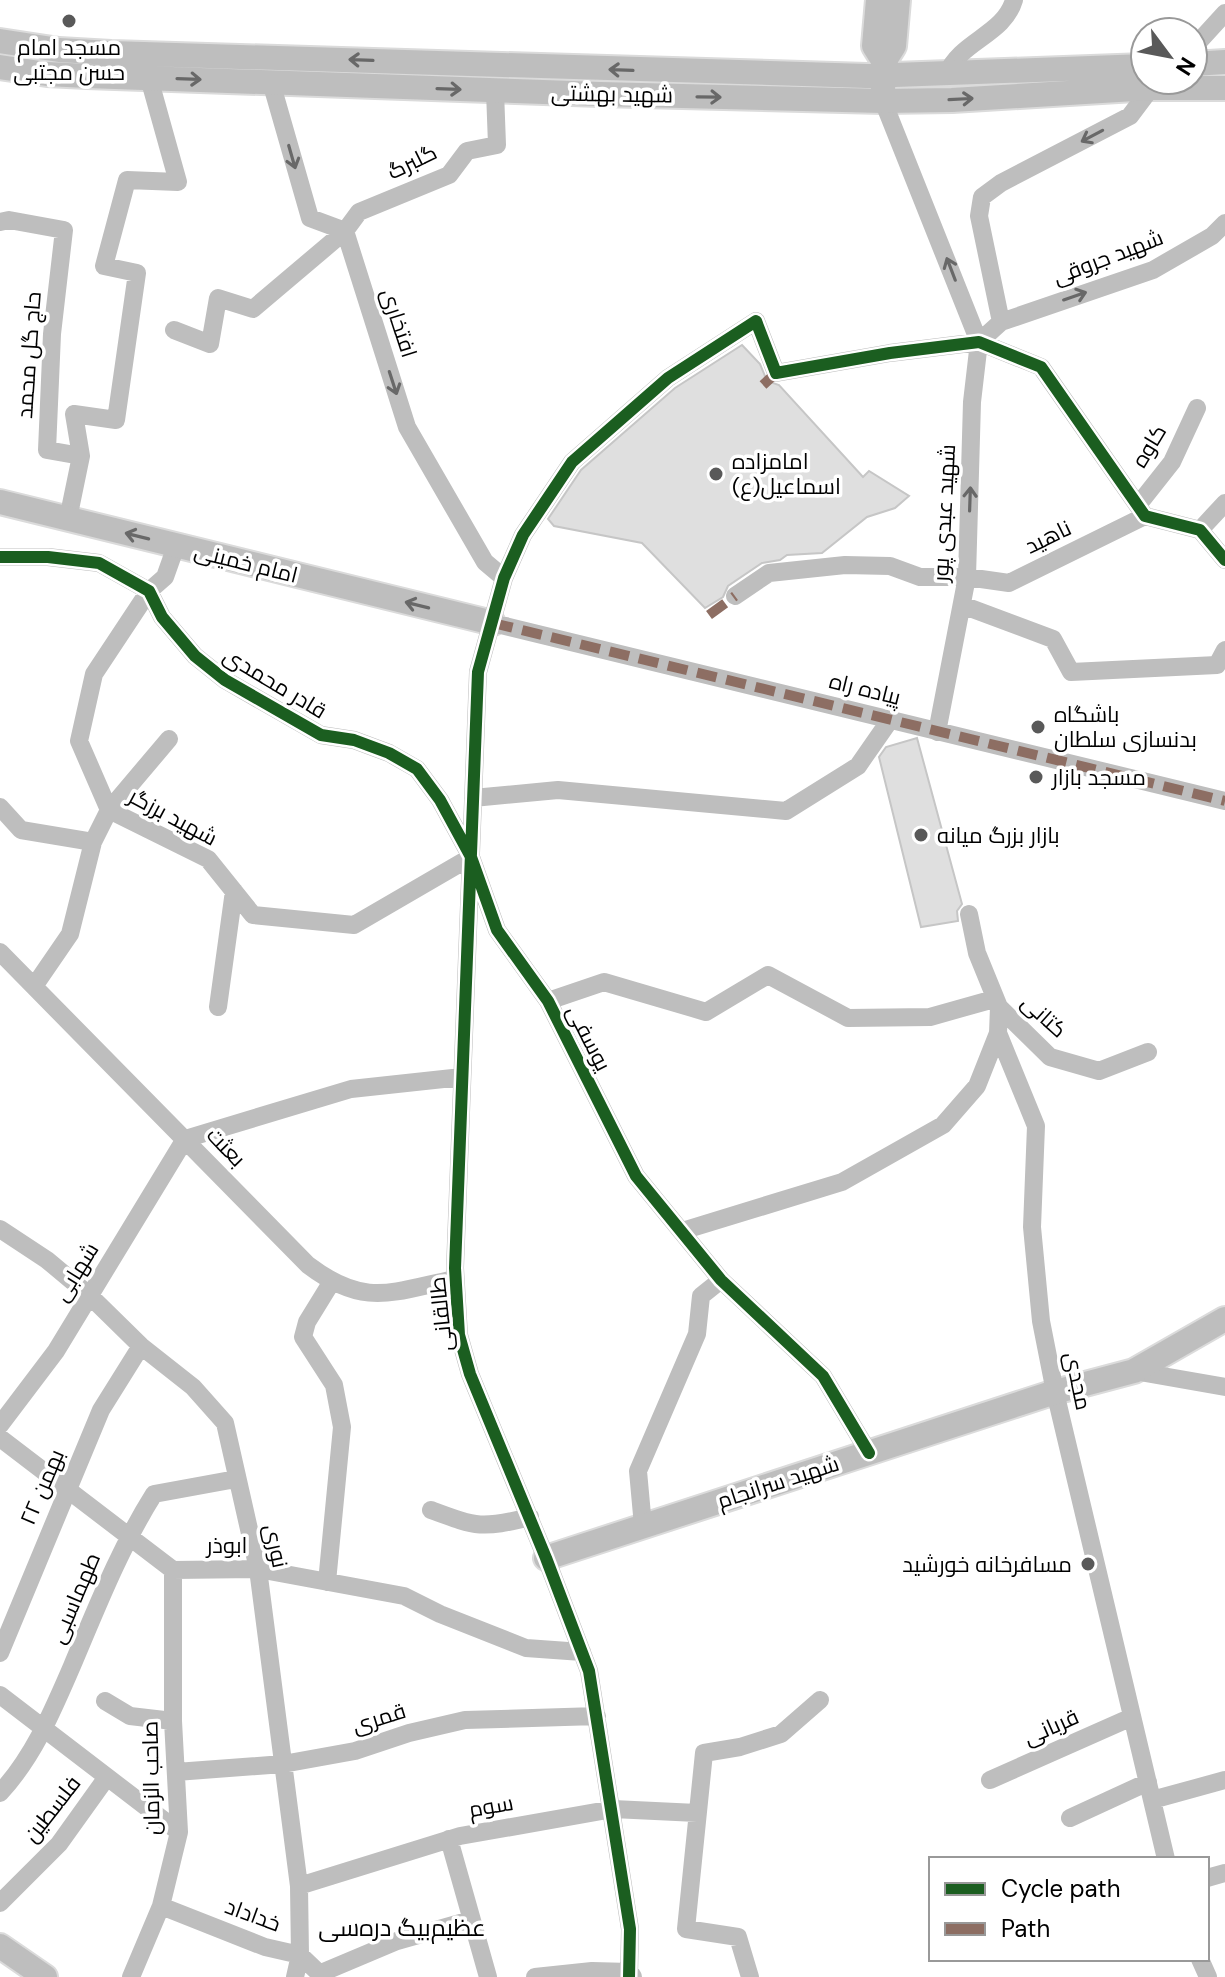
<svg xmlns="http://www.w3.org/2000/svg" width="1225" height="1977" font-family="'DM Sans',Cairo,sans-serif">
	<rect width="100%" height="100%" fill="#fff"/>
	<!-- building -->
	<path fill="#dfdfdf" stroke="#c6c6c6" stroke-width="2" d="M742,345l18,19 7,17 12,4 84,92 6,-6 40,25 -14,12 -28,9 -45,36 -35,2 -7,5 -18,3 -34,23 -5,11 -18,11 -63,-65 -88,-17 -6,-7 33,-49 94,-82z
		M917,738l45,166 -5,7 1,10 -37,6 -42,-170 7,-10z"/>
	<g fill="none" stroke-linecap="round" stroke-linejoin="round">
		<!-- major casing -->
		<g stroke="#dbdbdb" stroke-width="28">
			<path id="major" d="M878,0l-4,46 10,16 -1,29
				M0,41l59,9 52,3 756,23 278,-10
				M884,62l10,-16 4,-46
				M1193,64l32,-2
				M0,67l47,7 40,2 513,18 283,7 69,-1 199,-12h74
				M0,502l493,121
				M546,1558l509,-166 79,-21 91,-52
				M0,1946l45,31"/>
		</g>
		<!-- minor -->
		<path stroke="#bebebe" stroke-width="18" d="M1193,48l32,-35
			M947,74c13,-33 57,-39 67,-74
			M271,82l39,136 35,13 62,196 78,135 19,16
			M883,101l96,241 -7,60 -5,175 -30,155
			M0,222l9,-2 55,10 -12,104 -5,116 34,6 -13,63
			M1001,322l-22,-106 3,-19 19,-14 129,-67 21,-28v-8
			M174,330l36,14 8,-46 35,11 92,-78 14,-19 90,-37 18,-24 30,-6 -2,-54
			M979,342l22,-20 152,-52 59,-34 13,-13
			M81,456l-7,-42 42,6 21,-147 -33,-7 23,-86 51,2 -29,-104
			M1138,505l34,-43 25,-54
			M1200,530l25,-27
			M176,546l-11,31 -16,14 -55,83 -15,67 30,69 99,49 45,56 101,10 117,-68
			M0,557h48l51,6 50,28 13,26 33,39 30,24 96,55 33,5 35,13 28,16 23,31 31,57 26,73 51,71 88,175 85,104 102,96 46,77
			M735,596l34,-23 76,-8 45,1 30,11h47l42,6 136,-67
			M962,605l91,34 18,33 146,-7 8,-15
			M493,623l732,178
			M473,798l85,-8 228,21 72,-45 32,-46
			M0,807l21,23 72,12
			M969,914l8,39 22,54 -1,26 38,93 -4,101 9,94 14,71 111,467
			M0,952l308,313c57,43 83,27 147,14
			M35,985l35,-51 23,-92 16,-32 60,-71
			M548,1001l56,-19 102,30 62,-37 80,43 82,-1 64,-18
			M218,1007l16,-116
			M999,1007l51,50 49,14 49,-19
			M0,1229l47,31 42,35 52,51 52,41 32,36 33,146 41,317 1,69 -5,22
			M682,1231l160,-49 101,-57 34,-39 21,-53
			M1134,1371l91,16
			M0,1425l56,-74 129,-212 166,-50 111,-12
			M0,1438l173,132 85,-1 146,27 36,18 86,34 56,4
			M431,1510c46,17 50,19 99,7
			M643,1526l-5,-55 59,-137 4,-38 20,-16
			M327,1582l15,-155 -8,-42 -31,-48 4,-15 24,-39
			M0,1653l101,-243 40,-64
			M0,1695l179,137
			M105,1701l25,15 43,5
			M176,1772l107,-8 72,-13 54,-18 56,-13 132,-4
			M990,1780l142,-63
			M0,1793c34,-37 52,-81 72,-127 25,-59 48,-118 82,-172l82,-15
			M1152,1800l73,-20
			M1070,1818l78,-36
			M449,1839l39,138
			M1207,1878l18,-5
			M299,1886l161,-50 153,-27 84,4
			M0,1903l59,-59 48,-67
			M161,1906l104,41 35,8 23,22
			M1200,1959l8,18
			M321,1973l76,-32 74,-21
			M131,1977l30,-71 18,-74 -6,-111v-151
			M535,1977l57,-6 38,1 3,5
			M629,1977l1,-48 -41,-258 -43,-113 -76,-184 -11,-39 -4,-67 23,-596 26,-94 19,-43 49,-73 96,-84 88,-57 20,52 114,-20 89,-11 62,25 104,149 55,14 25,30
			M750,1977l-12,-40 -52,-8 18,-176 36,-6 41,-13 39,-34"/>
		<!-- major -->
		<use href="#major" stroke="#bebebe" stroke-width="24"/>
		<!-- quiet -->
		<path stroke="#8d6e63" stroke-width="10" stroke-dasharray="20 10" stroke-linecap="butt" d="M763,385l13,-12
			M709,615l26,-19
			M493,623l732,178"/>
		<!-- cycleway casing -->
		<g stroke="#fff" stroke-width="17">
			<path id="cycleway" d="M0,557h48l51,6 50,28 13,26 33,39 30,24 96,55 33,5 35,13 28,16 23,31 31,57 26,73 51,71 88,175 85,104 102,96 46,77
				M629,1977l1,-48 -41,-258 -43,-113 -76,-184 -11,-39 -4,-67 23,-596 26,-94 19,-43 49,-73 96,-84 88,-57 20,52 114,-20 89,-11 62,25 104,149 55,14 25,30"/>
		</g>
		<!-- cycleway -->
		<use href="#cycleway" stroke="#1b5e20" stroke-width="12"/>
	</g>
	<!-- one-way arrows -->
	<defs><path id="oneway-shaft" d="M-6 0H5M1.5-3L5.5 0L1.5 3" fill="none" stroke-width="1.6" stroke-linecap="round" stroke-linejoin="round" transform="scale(2)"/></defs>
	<g stroke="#686868">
		<use href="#oneway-shaft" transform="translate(361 60) rotate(-178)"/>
		<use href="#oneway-shaft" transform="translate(621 70) rotate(-178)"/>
		<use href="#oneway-shaft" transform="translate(189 79) rotate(2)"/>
		<use href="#oneway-shaft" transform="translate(449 89) rotate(2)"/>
		<use href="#oneway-shaft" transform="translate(709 97) rotate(1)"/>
		<use href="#oneway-shaft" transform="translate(961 99) rotate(-3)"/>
		<use href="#oneway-shaft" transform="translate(1092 136) rotate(152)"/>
		<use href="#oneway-shaft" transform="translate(292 157) rotate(74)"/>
		<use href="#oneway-shaft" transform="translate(951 269) rotate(-111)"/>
		<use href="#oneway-shaft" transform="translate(1075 296) rotate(-19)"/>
		<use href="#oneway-shaft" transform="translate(393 383) rotate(72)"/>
		<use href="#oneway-shaft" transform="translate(970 499) rotate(-88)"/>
		<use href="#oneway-shaft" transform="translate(137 536) rotate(-166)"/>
		<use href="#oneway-shaft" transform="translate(417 605) rotate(-166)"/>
	</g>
	<!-- markers -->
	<g fill="#595959" stroke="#fff" stroke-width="3">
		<circle cx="69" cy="21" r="8"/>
		<circle cx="716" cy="474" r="8"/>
		<circle cx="1038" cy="727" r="8"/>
		<circle cx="1036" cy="777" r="8"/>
		<circle cx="921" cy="835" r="8"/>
		<circle cx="1088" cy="1564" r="8"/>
	</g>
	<g text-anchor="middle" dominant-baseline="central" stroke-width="7" stroke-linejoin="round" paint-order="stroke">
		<!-- poi labels -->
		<g font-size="22" fill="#000" stroke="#fff" text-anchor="start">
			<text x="69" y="47" text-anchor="middle">مسجد امام<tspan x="69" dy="25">حسن مجتبی</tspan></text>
			<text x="732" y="461">امامزاده<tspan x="732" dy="25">اسماعیل(ع)</tspan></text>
			<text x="1054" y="714">باشگاه<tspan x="1054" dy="25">بدنسازی سلطان</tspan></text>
			<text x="1052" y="777">مسجد بازار</text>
			<text x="937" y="835">بازار بزرگ میانه</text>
			<text x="1072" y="1564" text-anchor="end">مسافرخانه خورشید</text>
		</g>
		<!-- street labels -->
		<g font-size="22" fill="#000" stroke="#fff">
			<text transform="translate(612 94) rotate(1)">شهید بهشتی</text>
			<text transform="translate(412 162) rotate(-26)">گلبرگ</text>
			<text transform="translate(1108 257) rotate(-21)">شهید جروقی</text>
			<text transform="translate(399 323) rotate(72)">افتخاری</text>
			<text transform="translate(29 355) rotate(-86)">حاج گل محمد</text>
			<text transform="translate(1149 446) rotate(-59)">کاوه</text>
			<text transform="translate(944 513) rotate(-87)">شهید عبدی پور</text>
			<text transform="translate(1048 537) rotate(-26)">ناهید</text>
			<text transform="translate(246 563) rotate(14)">امام خمینی</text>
			<text transform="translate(275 683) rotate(31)">قادر محمدی</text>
			<text transform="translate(865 689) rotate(14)">پیاده راه</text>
			<text transform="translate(173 817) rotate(28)">شهید برزگر</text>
			<text transform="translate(1044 1016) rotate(42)">کتانی</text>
			<text transform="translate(589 1038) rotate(63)">یوسفی</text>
			<text transform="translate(226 1147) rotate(46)">بعثت</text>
			<text transform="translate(76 1272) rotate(-58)">شهابی</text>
			<text transform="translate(441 1314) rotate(-96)">طالقانی</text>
			<text transform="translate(1078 1381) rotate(78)">مجدی</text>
			<text transform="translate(778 1482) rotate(-18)">شهید سرانجام</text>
			<text transform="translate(42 1487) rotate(-67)">۲۲ بهمن</text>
			<text x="227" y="1545">ابوذر</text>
			<text transform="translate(276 1546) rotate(78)">نوری</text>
			<text transform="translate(75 1598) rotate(-67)">طهماسبی</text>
			<text transform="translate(379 1718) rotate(-17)">قمری</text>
			<text transform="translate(1051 1727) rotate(-24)">قربانی</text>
			<text transform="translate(151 1778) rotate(-91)">صاحب الزمان</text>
			<text transform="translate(491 1806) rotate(-10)">سوم</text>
			<text transform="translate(52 1809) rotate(-52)">فلسطین</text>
			<text transform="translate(253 1915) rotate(20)">خداداد</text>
		</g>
		<!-- neighbourhood labels -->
		<g font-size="24" fill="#000" stroke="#fff">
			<text x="402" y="1927">عظیم‌بیگ دره‌سی</text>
		</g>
	</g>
	<!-- legend -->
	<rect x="929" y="1857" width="280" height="104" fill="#ffffff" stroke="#999999" stroke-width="2"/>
	<rect x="945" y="1883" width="40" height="12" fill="#1b5e20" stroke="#999999" stroke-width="2"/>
	<text x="1001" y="1897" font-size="24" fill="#000000">Cycle path</text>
	<rect x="945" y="1923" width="40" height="12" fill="#8d6e63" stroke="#999999" stroke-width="2"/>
	<text x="1001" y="1937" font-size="24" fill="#000000">Path</text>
	<!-- north arrow -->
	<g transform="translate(1169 56) rotate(122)"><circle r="38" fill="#ffffff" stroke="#999999" stroke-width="2"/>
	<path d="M0-6L14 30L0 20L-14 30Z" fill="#595959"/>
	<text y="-12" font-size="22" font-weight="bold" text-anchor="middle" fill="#000000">N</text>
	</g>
</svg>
